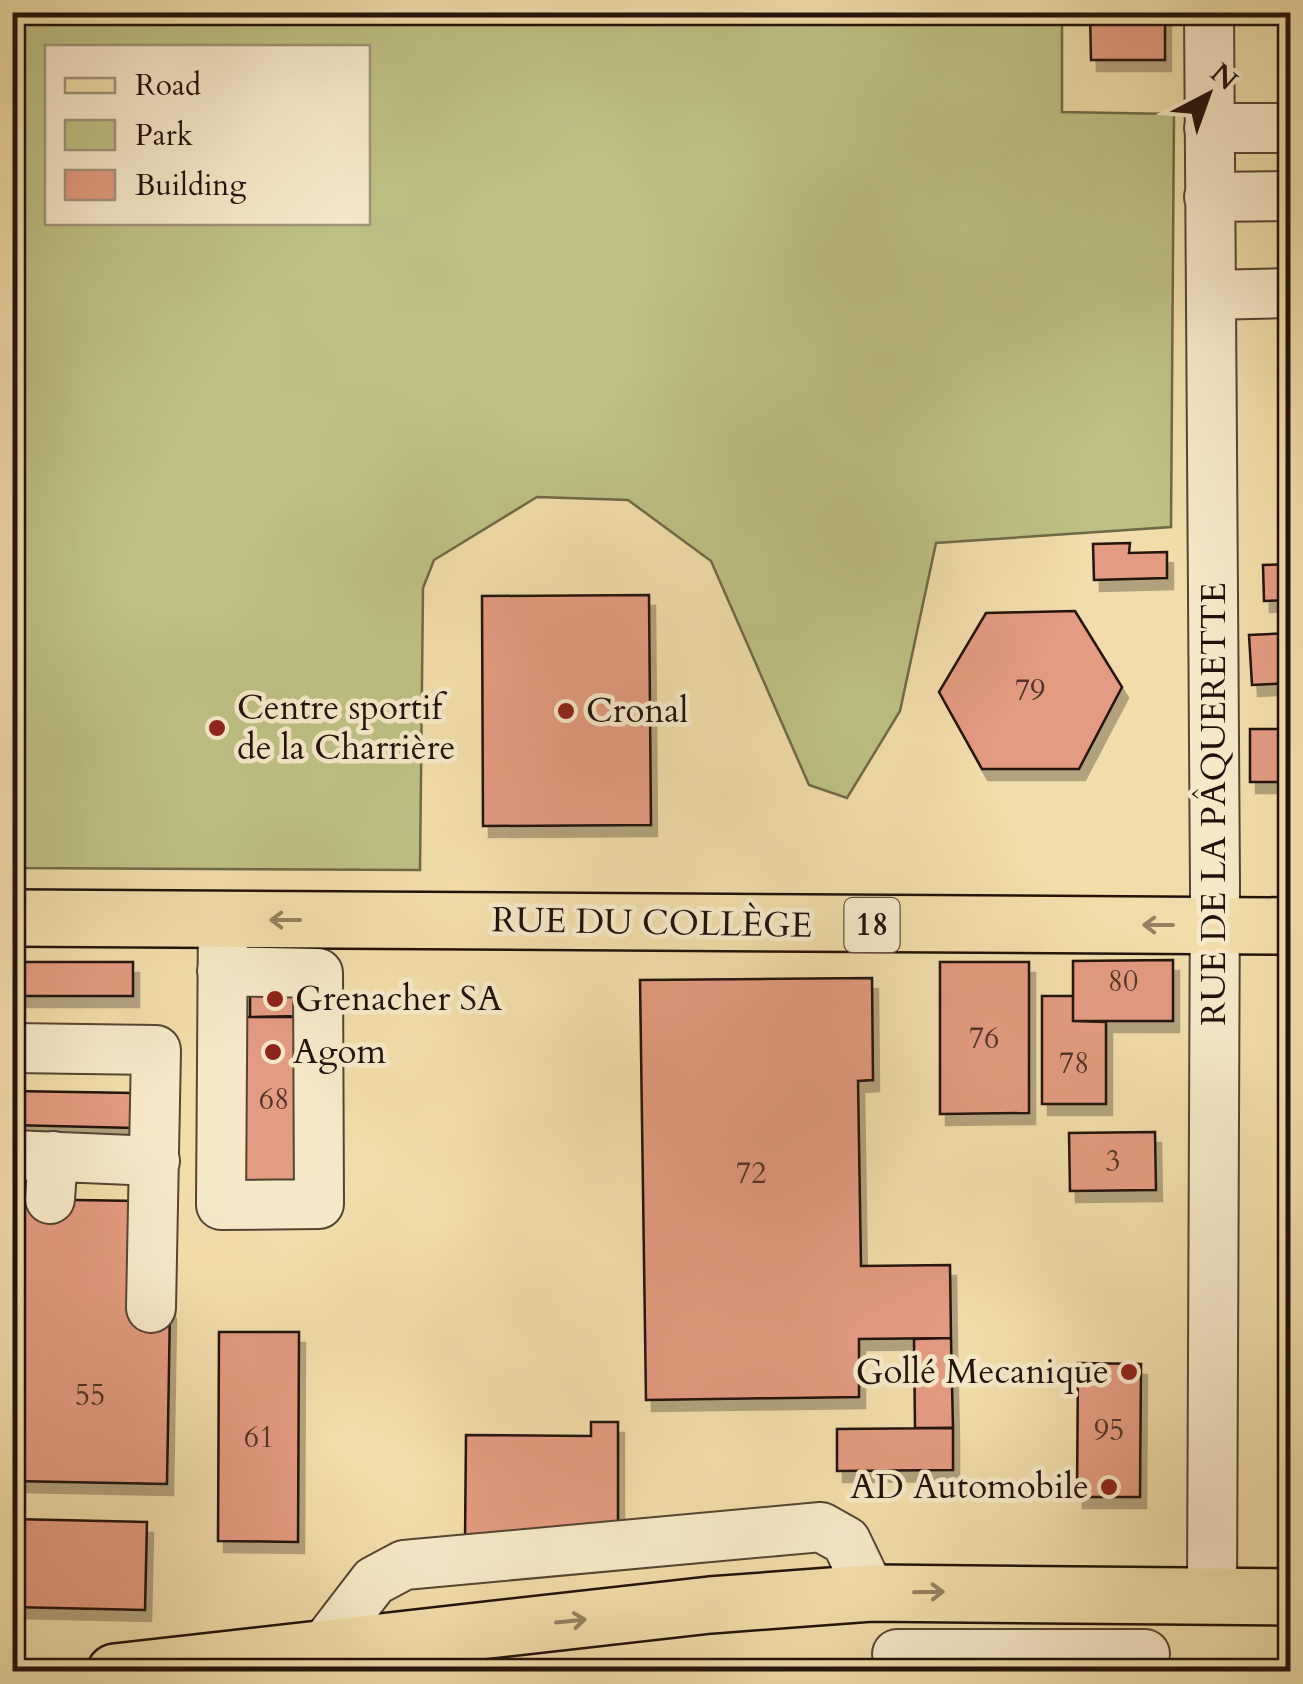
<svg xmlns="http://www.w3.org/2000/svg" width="1303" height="1684" font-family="Cardo,serif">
	<defs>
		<filter id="shadow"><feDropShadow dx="6" dy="11" stdDeviation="0" flood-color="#0004"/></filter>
	</defs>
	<rect width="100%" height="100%" fill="#f1ddab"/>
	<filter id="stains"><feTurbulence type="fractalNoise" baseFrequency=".002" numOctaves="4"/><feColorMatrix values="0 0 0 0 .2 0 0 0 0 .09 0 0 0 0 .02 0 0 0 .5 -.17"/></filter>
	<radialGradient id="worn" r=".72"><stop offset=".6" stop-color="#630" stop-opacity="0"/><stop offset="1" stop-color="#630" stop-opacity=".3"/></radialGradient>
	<!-- green -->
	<path fill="#bec086" stroke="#706948" stroke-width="2.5" fill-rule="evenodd" d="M13,12l1049,1v99l112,2 -3,413 -235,16 -36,168 -53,87 -38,-13 -98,-224 -83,-61 -91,-3 -103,63 -11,28 -3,282 -407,-2zM48,48h320v174h-320z"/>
	<!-- building -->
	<path fill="#e39b81" stroke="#22120b" stroke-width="2.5" filter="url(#shadow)" d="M1090,12h75v48h-74z
		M1130,543l-1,10 38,-1v26l-73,2 -1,-36z
		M1290,564v36l-26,1 -1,-36z
		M649,595l2,230 -168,1 -1,-230z
		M1075,611l47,76 -43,82h-97l-43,-77 47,-79z
		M1290,633v50l-38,2 -3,-50z
		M1250,729h40v53h-40z
		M1173,960v61h-100v-60z
		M12,962h121v34h-121z
		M940,962h89v151l-89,1z
		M872,978l1,102 -15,1 3,185 89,-1 1,73 -92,1v58l-213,3 -6,-420z
		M250,982h50v34l-50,1z
		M1042,996h31v25l33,1v82h-64z
		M241,1017h67v164h-68z
		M12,1091l122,2v35l-122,-3z
		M1155,1132l1,58 -86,1 -1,-58z
		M12,1199l127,2 31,108 -3,175 -155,-3z
		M219,1332h80l-1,210 -80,-1z
		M951,1338l2,90h-38l-1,-89z
		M1078,1363l63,1 -1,133h-63z
		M591,1422h27v106l-153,14 1,-107 125,1z
		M953,1428v42l-116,1v-42z
		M12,1519l135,3 -2,88 -133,-3z
		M1290,1663v9h-77v-4z
		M829,1664v8h-68z"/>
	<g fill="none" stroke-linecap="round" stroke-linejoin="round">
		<!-- minor casing -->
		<g stroke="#564533" stroke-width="52">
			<path id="minor" d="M1209,12l6,874 -3,710
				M1209,128h81
				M1209,197l81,-1
				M1211,295l79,-2
				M222,971l96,2 1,231 -98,1 2,-286
				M12,1048l144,2 -5,258
				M12,1155l143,6
				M50,1199l3,-43
				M321,1650l53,-69 30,-16 417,-38 25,14 25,52
				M897,1654h248"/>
		</g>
		<!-- major casing -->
		<g stroke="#22120b" stroke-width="60">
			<path id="major" d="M12,918l1278,8
				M115,1672l595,-67 161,-12 419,4"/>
		</g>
		<!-- minor -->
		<use href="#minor" stroke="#f6e9c8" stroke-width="48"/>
		<!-- major -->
		<use href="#major" stroke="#f1ddab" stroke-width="55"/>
	</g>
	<!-- one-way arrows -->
	<defs><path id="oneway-shaft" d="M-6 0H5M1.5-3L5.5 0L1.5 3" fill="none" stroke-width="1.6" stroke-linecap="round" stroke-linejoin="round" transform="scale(2.5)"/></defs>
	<g stroke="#948263">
		<use href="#oneway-shaft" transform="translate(285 920) rotate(-180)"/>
		<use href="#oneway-shaft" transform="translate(1158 925) rotate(180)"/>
		<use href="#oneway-shaft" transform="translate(929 1592) rotate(-1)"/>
		<use href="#oneway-shaft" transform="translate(571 1621) rotate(-6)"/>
	</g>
	<!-- markers -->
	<g fill="#8f2418" stroke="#f6e9c8" stroke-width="4">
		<circle cx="566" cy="711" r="10"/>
		<circle cx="217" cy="728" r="10"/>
		<circle cx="275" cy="999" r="10"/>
		<circle cx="273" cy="1052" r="10"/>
		<circle cx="1129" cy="1372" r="10"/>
		<circle cx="1109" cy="1487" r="10"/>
	</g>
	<g text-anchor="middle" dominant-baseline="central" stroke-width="9" stroke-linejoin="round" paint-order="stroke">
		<!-- number labels -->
		<g font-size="30" fill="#523428">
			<text x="1030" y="690">79</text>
			<text x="1123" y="981">80</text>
			<text x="984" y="1038">76</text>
			<text x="1074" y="1063">78</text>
			<text x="274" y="1099">68</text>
			<text x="1113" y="1161">3</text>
			<text x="751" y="1173">72</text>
			<text x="90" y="1395">55</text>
			<text x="1109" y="1430">95</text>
			<text x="259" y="1437">61</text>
		</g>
		<!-- shield labels -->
		<rect fill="#f6e9c8" stroke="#625244" stroke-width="2.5" x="844.5" y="898" width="55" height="54" rx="8"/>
		<g font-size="32" font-weight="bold" fill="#22120b">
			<text x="872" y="925">18</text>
		</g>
		<!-- poi labels -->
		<g font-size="35" fill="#22120b" stroke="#f6e9c8" text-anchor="start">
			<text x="237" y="708">Centre sportif<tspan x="237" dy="40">de la Charrière</tspan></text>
			<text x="586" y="711">Cronal</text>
			<text x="295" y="999">Grenacher SA</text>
			<text x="293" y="1052">Agom</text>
			<text x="1109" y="1372" text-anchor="end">Gollé Mecanique</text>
			<text x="1089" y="1487" text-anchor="end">AD Automobile</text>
		</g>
		<!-- street labels -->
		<g font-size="35" fill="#22120b" stroke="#f6e9c8">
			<text transform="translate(1214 804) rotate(-90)">RUE DE LA PÂQUERETTE</text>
			<text transform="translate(652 923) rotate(1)">RUE DU COLLÈGE</text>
		</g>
	</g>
	<!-- margin -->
	<rect width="1303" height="1684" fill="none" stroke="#f1ddab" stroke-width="50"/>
	<rect x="15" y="15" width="1273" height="1654" fill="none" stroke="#22120b" stroke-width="5"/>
	<rect x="25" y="25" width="1253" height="1634" fill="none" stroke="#22120b" stroke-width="2.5"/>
	<!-- legend -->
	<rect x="45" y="45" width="325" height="180" fill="#f6e9c8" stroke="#a1937c" stroke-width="2.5"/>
	<rect x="65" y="78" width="50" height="15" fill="#f1ddab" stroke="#a1937c" stroke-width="2.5"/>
	<text x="135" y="95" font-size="30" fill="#22120b">Road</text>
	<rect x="65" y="120" width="50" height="30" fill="#bec086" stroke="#a1937c" stroke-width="2.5"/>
	<text x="135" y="145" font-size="30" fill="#22120b">Park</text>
	<rect x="65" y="170" width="50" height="30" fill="#e39b81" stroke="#a1937c" stroke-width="2.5"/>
	<text x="135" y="195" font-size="30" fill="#22120b">Building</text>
	<!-- north arrow -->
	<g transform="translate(1208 95) rotate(41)" stroke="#f6e9c8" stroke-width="8" paint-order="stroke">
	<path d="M0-8L18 38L0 25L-18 38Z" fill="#22120b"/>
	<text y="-15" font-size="28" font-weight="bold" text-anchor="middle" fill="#22120b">N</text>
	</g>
	<rect width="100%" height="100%" filter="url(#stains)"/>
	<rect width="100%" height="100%" fill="url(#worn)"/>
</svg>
